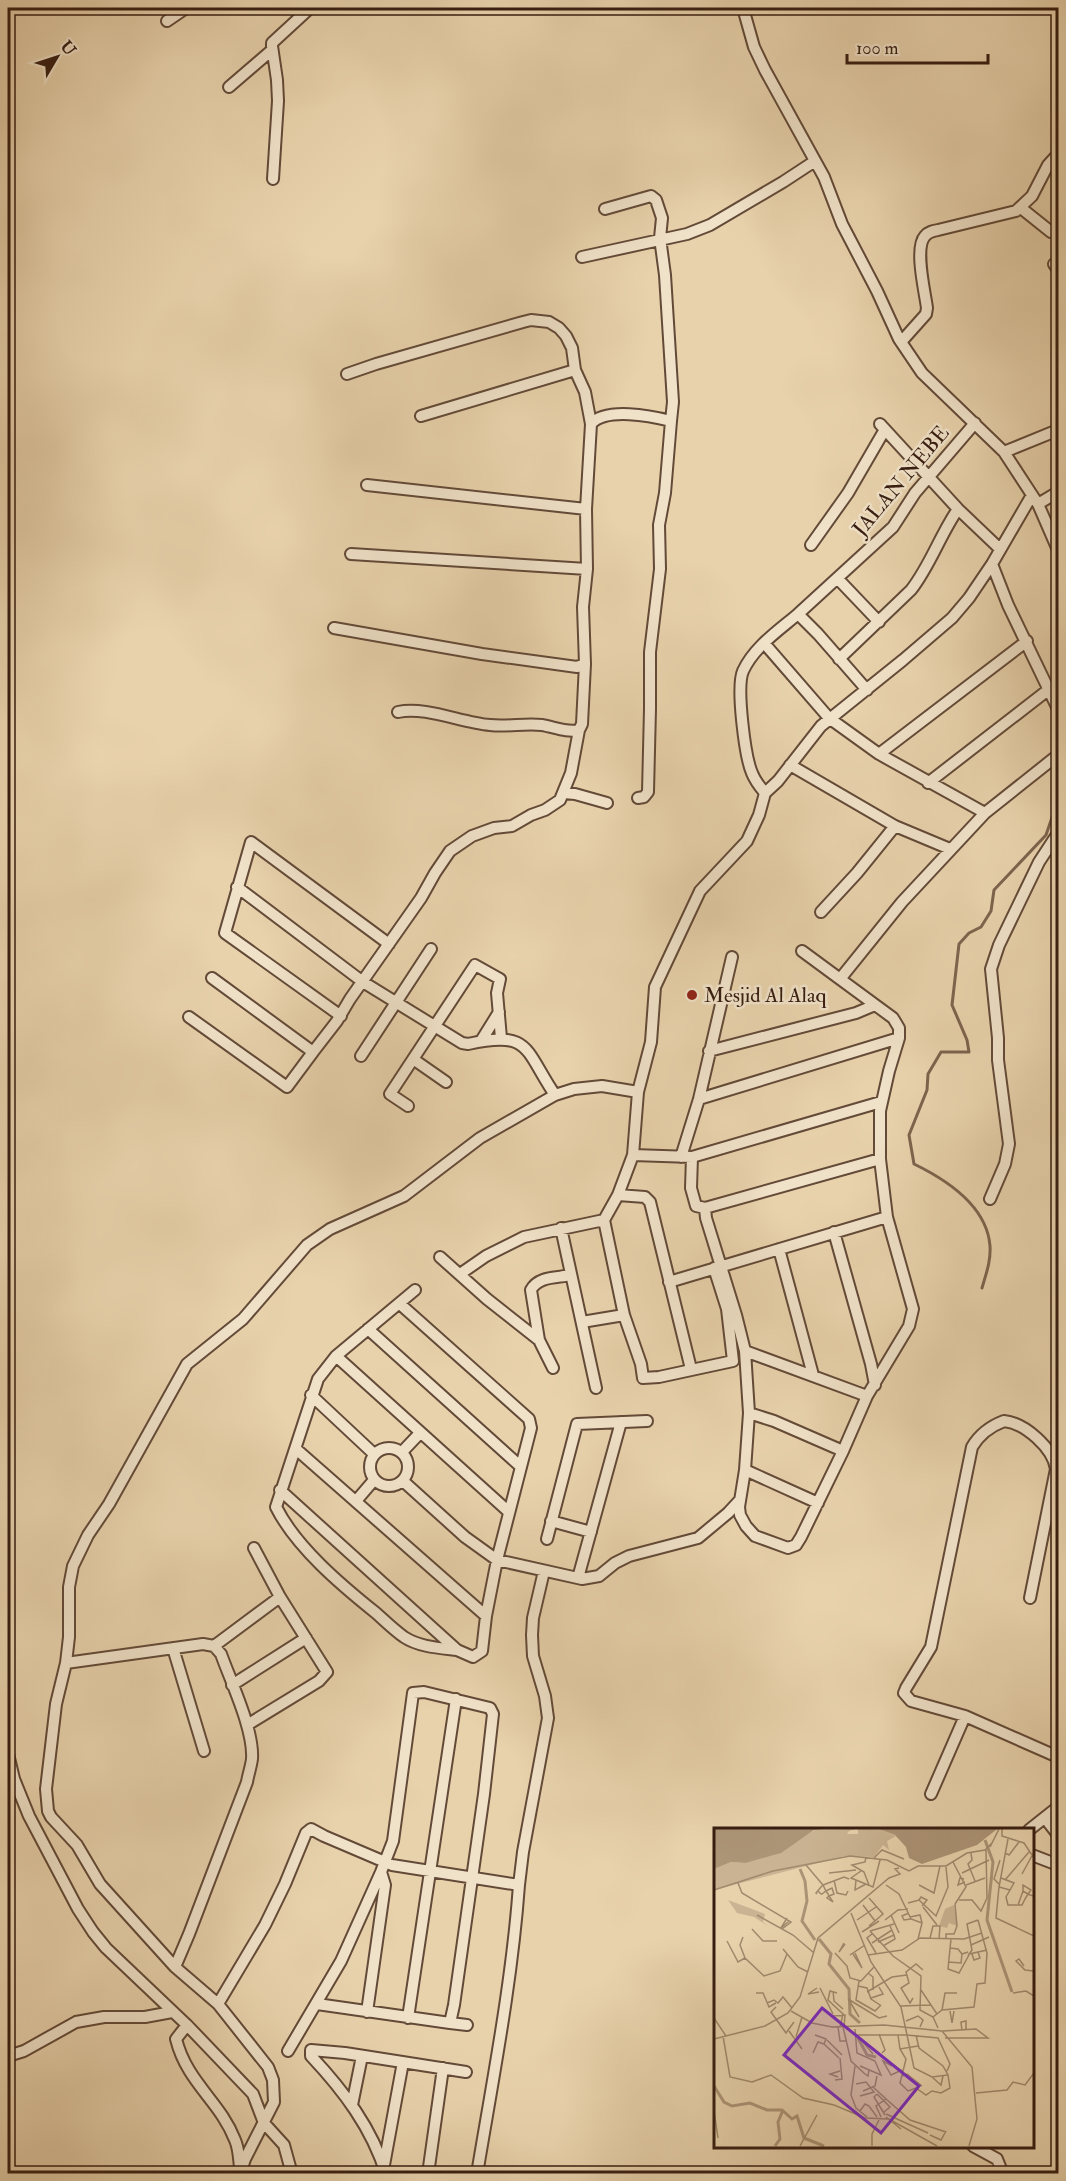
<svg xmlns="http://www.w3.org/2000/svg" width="1066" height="2181" font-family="'IM FELL Double Pica',serif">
	<rect width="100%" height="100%" fill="#e8d2ac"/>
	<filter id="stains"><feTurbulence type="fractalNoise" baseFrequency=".00333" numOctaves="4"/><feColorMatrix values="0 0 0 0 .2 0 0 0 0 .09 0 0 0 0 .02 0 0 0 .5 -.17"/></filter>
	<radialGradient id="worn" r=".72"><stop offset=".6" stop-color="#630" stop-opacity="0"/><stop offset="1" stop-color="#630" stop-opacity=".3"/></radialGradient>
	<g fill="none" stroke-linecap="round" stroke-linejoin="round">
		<!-- stream -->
		<path stroke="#7d644e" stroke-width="3" d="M982,1288c4,-14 9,-27 8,-42 -3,-39 -43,-66 -76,-82l-5,-29 18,-45 1,-16 13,-22h28l-2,-12 -15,-35 7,-61 10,-11 12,-6 10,-16 3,-21 52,-55 12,-35"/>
		<!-- street casing -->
		<g stroke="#634a38" stroke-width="14">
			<path id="street" d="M743,8l11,39 11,23 59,107 18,47 35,67 22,48 23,34 82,79 34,52 20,46
				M167,21l19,-13
				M229,87l43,-37
				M273,179l5,-78 -1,-21 -5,-34v-3l38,-35
				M1021,208l30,24h7
				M582,257l105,-23 23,-9 73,-43 32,-21
				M1054,264l4,6
				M901,342l25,-28 1,-6c-2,-16 -13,-60 -2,-72 3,-4 8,-5 13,-6l78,-19 16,-15 16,-31 10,-11
				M347,374l29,-10 147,-42 8,-2 18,2 10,6 7,8 6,12 3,22 10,22 6,32
				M421,416l154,-46
				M880,424l78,85 42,40
				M1004,452l54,-22
				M367,485l219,24
				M1038,504l20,-12
				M811,545l37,-52 36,-62
				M351,554l236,15
				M992,564l16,41 50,104
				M838,579l41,43
				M334,628l148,26 95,13 8,-3
				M764,643l65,75 50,36 106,59
				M839,659l72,-69c19,-24 29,-55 47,-81
				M867,690l-49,-56 -20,-20 95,-87 22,-34 60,-70
				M398,712c28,-6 64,11 92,13 18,2 35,-2 52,0 12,2 25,8 37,5
				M879,754l148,-113
				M790,765l105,61 55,23
				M928,783l120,-93
				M564,793l11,1 32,9
				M765,793c-5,-6 -10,-12 -13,-20 -7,-16 -16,-86 -9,-102 11,-24 35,-40 55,-57
				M638,798l6,-1 4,-5 2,-83v-57l10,-83 -1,-44 6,-32 6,-72
				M237,887l126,95 99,61 6,1c63,-14 56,5 87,51
				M821,912l36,-39 38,-47
				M802,951l38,28
				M212,978l101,74 24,-31 13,-22 71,-101 14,-25 15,-22 22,-15 22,-8 18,-2 19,-11 14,-5 15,-10 11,-27 8,-43 3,-6 3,-60 -2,-57 4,-38 -1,-60 5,-85c15,-17 60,-8 80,-3l2,-19 -8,-127 -5,-37 2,-20 -6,-18 -5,-4 -46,13
				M341,1016l-116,-83 26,-91 138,102
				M189,1017l98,70 26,-35
				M481,1041l18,-29
				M709,1051l147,-38 19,-8
				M361,1056l70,-107
				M413,1059l33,23
				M699,1099l200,-61
				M408,1106l-18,-12 85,-129 25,14 -3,14 4,45
				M633,1155l59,2 189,-55
				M681,1157l18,-58 33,-142
				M692,1157l-1,31 5,18 9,2 1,10 30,97 9,36 4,62 -4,57 -6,37 1,8 6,11 9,10 33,12 8,-3 5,-8 42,-86 24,-55 42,-70 4,-17 -26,-92 -7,-58v-48l9,-40 10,-33v-10l-6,-10 -53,-39 62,-77 83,-89 73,-58
				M618,1195l27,2 5,5 41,167
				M990,1199l15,-35 4,-20 -11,-84v-22l-7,-69 8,-24 40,-83 19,-29
				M705,1208l175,-49
				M561,1228l35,160
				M834,1232l37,132 4,21
				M779,1249l34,126
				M440,1257l47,42 52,41
				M714,1268l13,41 6,52 -74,16 -16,1 -2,-14 -17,-49 -20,-95 14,-25 15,-40 5,-63 13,-50 4,-55 45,-96 47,-50 12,-26 6,-22 13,-12 43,-55 82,-66 49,-42 17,-20 23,-34 40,-69
				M460,1274l26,-18 38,-19 80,-17
				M669,1282l218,-65
				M415,1290l-79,66 -18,23 -42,128c20,40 65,78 100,106 9,8 18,17 28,24 15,10 36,11 53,13
				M582,1322l42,-7
				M368,1329l152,137
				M745,1351l122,45
				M336,1356l173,156
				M553,1368l-14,-28 -8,-50c7,-14 26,-12 40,-15
				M311,1395l63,59
				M749,1413l25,8 69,30
				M370 1467a19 19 0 1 1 38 0a19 19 0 1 1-38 0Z
				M296,1449l190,167
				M402,1452l18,-19
				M745,1470l73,33
				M403,1481l62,56 32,23 85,19 17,-3 16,-13 14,-7 69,-18 30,-25 12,-13
				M280,1490l177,160 16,7 9,-6 4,-35 11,-56 34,-132 -2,-9 -129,-115
				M356,1501l18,-21
				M551,1521l40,11
				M547,1539l30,-115 70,-3
				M578,1578l43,-156
				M1030,1598l26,-129c-3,-21 -31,-46 -52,-48 -13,5 -25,14 -32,26l-41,200 -25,41 -2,5 7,8 54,15 93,41
				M214,1646l66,-49
				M173,1648l31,103
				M66,1663l137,-19 11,2 7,8c10,28 33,76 31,105 -1,8 -4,16 -5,23l-58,152 -14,33
				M232,1685l74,-47
				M247,1725l72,-44 8,-9 -47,-75 -26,-49
				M8,1754l6,25 15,37 49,93 15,23 13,16 81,77 66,69 11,29 20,22 8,29
				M931,1794l34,-78
				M1045,1818l13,17
				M1029,1830l29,-23
				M1032,1855l26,10
				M218,2004l47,-79 20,-41 21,-51 5,-4 13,7 68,29 127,20 4,-33 25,-134 -3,-22 -12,-40 -1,-21 1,-17 11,-47
				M367,2012l18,-127 -4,-13
				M408,2018l48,-319
				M450,2023l17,2
				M187,2025l-11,14c11,44 44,62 59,101 4,9 4,19 5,28
				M288,2051l53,-90 40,-89 12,-31 20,-148 11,-1 66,16 3,6 -9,80 -30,211 -4,18 -133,-19
				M8,2056l16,-5 52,-29 28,-5h41l27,-5
				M352,2105l10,-49
				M973,2146l24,13 6,15
				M384,2165l19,-103
				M240,2174l5,-15 29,-57 -1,-22 -5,-13 -50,-63 -43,-37 -75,-83 -23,-39 -26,-28 -3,-6 -2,-22 10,-85 10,-41 3,-26v-50l4,-21 15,-31 21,-31 78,-140 56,-45 64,-74 23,-16 74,-33 76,-58 75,-43 19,-6 28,-3 36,6
				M386,2174c-14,-46 -43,-84 -75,-118v-6l34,3 121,19
				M428,2174l15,-106
				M477,2174c16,-96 35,-192 42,-289"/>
		</g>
		<!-- street -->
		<use href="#street" stroke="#f0e2c9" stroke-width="10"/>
	</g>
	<!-- markers -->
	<circle fill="#8f2418" stroke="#f0e2c9" stroke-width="2" cx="692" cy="995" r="6"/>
	<g text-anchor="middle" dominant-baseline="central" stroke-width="5" stroke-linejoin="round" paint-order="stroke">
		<!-- street labels -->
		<g font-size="21" fill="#371d11" stroke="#f0e2c9">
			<text transform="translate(901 481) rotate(-50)">JALAN NEBE</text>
		</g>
		<!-- poi labels -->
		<g font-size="21" fill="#371d11" stroke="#f0e2c9" text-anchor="start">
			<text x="704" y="995">Mesjid Al Alaq</text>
		</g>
	</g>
	<!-- overview -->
	<g transform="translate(714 1828)">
		<rect width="320" height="320" fill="#e8d2ac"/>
		<path d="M141,1l-6,2 -2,3h11v-5h21l17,7 -9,5 2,9 -6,-5 -9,12 -29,-1 -131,34v-21l17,-7 15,1 28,-8 41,-25z" fill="#cab392"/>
		<path d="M14,72l37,14 -2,8 5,4 -14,-9 -17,-4z" fill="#cab392"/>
		<path d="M240,77l3,21 -8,-3 -2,5 -8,-2 6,-17z" fill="#cab392"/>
		<path d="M0,1h110l-10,1 -33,23 -35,10 -15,-1 -17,7zM165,1h118l-20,16 -55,19 -13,-6 -3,-11 -11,-12z" fill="#ac9477"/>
		<path fill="none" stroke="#ac9477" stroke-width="3" d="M271,12l8,22 -6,58 25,72M86,41l5,12 2,20 -5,20 13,19M105,111l12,15 -2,10 20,25 1,25 10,9M144,210l9,17 9,2M0,258l10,16 8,4 18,-3 17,7h15l10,9 5,-3 7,22 20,8M61,318l5,-7 -2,-17 5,-12"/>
		<path fill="none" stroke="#a18a6e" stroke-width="1.5" d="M288,1v7l22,7 10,15M294,11l-9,48 11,3M276,19l9,-18M257,25l1,7 -4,4 7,17M291,25l4,2 10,-13M152,29l-1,5 -13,3 12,7 5,13M160,30l8,-8 22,9M239,34l13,25 -11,17M92,37l17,20 21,-8 5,2M147,43l-10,7 22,9 7,-27M115,45l27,-3M248,45l27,-13M308,46l12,-22M287,50l13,5 -8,14 2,8h9M250,51l-4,-1 -2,7 7,-3M120,52l3,13 9,2 2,-4M142,52l-1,10 11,-6M291,52l24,-28M24,55l4,10 49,29 -9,7M285,56l-5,-5 6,-19M172,57l13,9 12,25 11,4 -4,16M205,57l15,8 6,-27M252,57l19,-7M285,59l-3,31 38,18M0,62l59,-19 77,-15 37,4 22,11 9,-5h28l21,-13 18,-3 7,-7M309,63v-6l8,5 -3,4 -3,5 -3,6h-4l5,-14 5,3 2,1 4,1M103,66l-1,-1 5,-6 2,-2 3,6 2,3 1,2 4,6 -6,-4 2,-2 5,-2 -2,-6 -6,3 -4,3h-1l-3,-3M155,70l14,16 -14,12M205,72l2,-3 6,3 -5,6M245,72h13l9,11 6,-13 -1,-48M194,75l11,-3 17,16 12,-29 -2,-20M149,77l12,16M209,79l14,18M137,85l20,49 30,45 6,28 31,3 12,26 -3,7M195,85l-7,3 2,4 7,-1M43,87l36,20 21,18M177,87l8,18M196,89l10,-2 2,8M73,90l-6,10 8,-7M143,92l19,-13M171,92l13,-10 10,-1M264,92l-11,4 5,26 -3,4 18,-4M38,101l11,12h14M156,103l23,25 28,20 -1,34 13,7 5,11M156,103l24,-7M148,104l17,-11M158,106l-5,4 9,15M29,109l-3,8 5,13 19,18 16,-5 7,-17M216,110l3,-12h7l-1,13M232,111v-5h8l3,-8 -2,-22M237,111l-3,30 11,4 10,-18M13,113l11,21 7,-4M164,114l16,-7 -4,-9M130,115l-5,9 6,-8M158,115l20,-13M257,117l18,-8M169,118l12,-7 -1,-4M236,120l8,1 4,5 6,-2M69,121l15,18 10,5M121,125l12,13 3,12 11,3 13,-14M139,126l9,14 -7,-15M258,126l2,6 6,-2 -2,-6M136,127l15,-10M154,127l34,-5 18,-12 44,1 18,-6M234,134l13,1 1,-9M310,138l-5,-7 -3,2 9,9 9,1M154,145l5,4v13M145,153l-3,19 19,11 6,-6M144,158l9,2 4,11 9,6M103,160l-9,6 11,-2M106,160l13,26M207,162l10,15M119,163l1,10 9,8M153,164l25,-15 15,-2M42,165h7l6,14 7,-4M123,165l-7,-2 -2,9 15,14 -3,13M299,165l13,-2 8,5M157,170l12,-4 -4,-7M199,170l-3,5 -9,-15 8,-5 -3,-11 10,-8 7,6M134,171l31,19 8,-2M135,172l10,17M53,175l7,-3 4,3 5,-6 9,11M186,178l31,-1 6,9M62,179l-5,5 15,21 8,-11M228,182l3,-17h12M77,183l21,12 20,4 52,-2 58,6 30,36 5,52 -8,27M236,183l2,12 2,-12M119,188l12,-1 -1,12M219,189l9,-7 32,-3 3,-23 8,-1 2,-30 -9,-33M0,190l12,18M192,193l12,-5 5,4 -3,7M124,199l2,14h6M129,199l8,34 14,13 3,2 1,-6M141,201l2,24 18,8 6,14 -21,-9M75,203l13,18M229,203l33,-2 12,9h-43M248,203l-1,-9 5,-1v8M165,206l6,16 -3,3M101,207l11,4 -2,5 15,14M141,207h52l7,33 18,9 16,-2 -5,-9 -24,-18 -3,-13M184,207l2,14 18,-3M9,208l7,41 22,5 19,-7 32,23 31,7 31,13 24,1 48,27M144,208l15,18M82,209l6,-20M0,211l51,-13 23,-13 12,-16 18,-59 71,-60 11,-4 -5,-5 4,-1M113,212l15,15M186,221l6,10 -6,24 8,8 8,-3 10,7 6,-4 9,2 9,-5 -2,-13M99,225l5,-11 6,2M141,238l-4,29 5,13 11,9M178,238l-9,-5 8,14 11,-5M188,248l5,-2 15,12M124,249l-8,-3 10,-3M218,249l9,8 2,-9M121,252l7,-1 -2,-21M142,256l10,-2 8,10 -14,4M159,259l13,12 -10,7 5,11M149,263l12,-5 2,-10M262,265l31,-3 6,-8 12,3 9,-12M163,266l-3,3 11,18M163,266l13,13 -6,5M172,271l24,21 36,12M0,283l4,27M146,283l5,-7 4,2 8,11M172,286l42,19M172,289l15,12M216,307l11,5 5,-9M86,318l17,-31M158,318v-12l7,-14"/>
		<path fill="#7b2cbf" fill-opacity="0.15" stroke="#7b2cbf" stroke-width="3" d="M108,180l97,78 -38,47 -97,-78z"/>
		<rect width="320" height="320" fill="none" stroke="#371d11" stroke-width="3"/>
	</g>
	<!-- margin -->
	<rect width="1066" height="2181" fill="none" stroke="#e8d2ac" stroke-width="30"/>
	<rect x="9" y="9" width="1048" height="2163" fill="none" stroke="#371d11" stroke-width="3"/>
	<rect x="15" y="15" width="1036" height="2151" fill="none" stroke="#371d11" stroke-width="1.5"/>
	<!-- north arrow -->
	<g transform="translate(57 57) rotate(51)" stroke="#f0e2c9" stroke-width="4.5" paint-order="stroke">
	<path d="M0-4.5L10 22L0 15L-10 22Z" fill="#371d11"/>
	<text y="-9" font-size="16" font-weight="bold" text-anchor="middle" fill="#371d11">U</text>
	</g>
	<!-- scale -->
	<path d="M847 54v9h141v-9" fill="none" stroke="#371d11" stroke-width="3"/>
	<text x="856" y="54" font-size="18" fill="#371d11" stroke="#f0e2c9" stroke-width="4.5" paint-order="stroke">100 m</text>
	<rect width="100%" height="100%" filter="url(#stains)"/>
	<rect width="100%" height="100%" fill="url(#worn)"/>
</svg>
